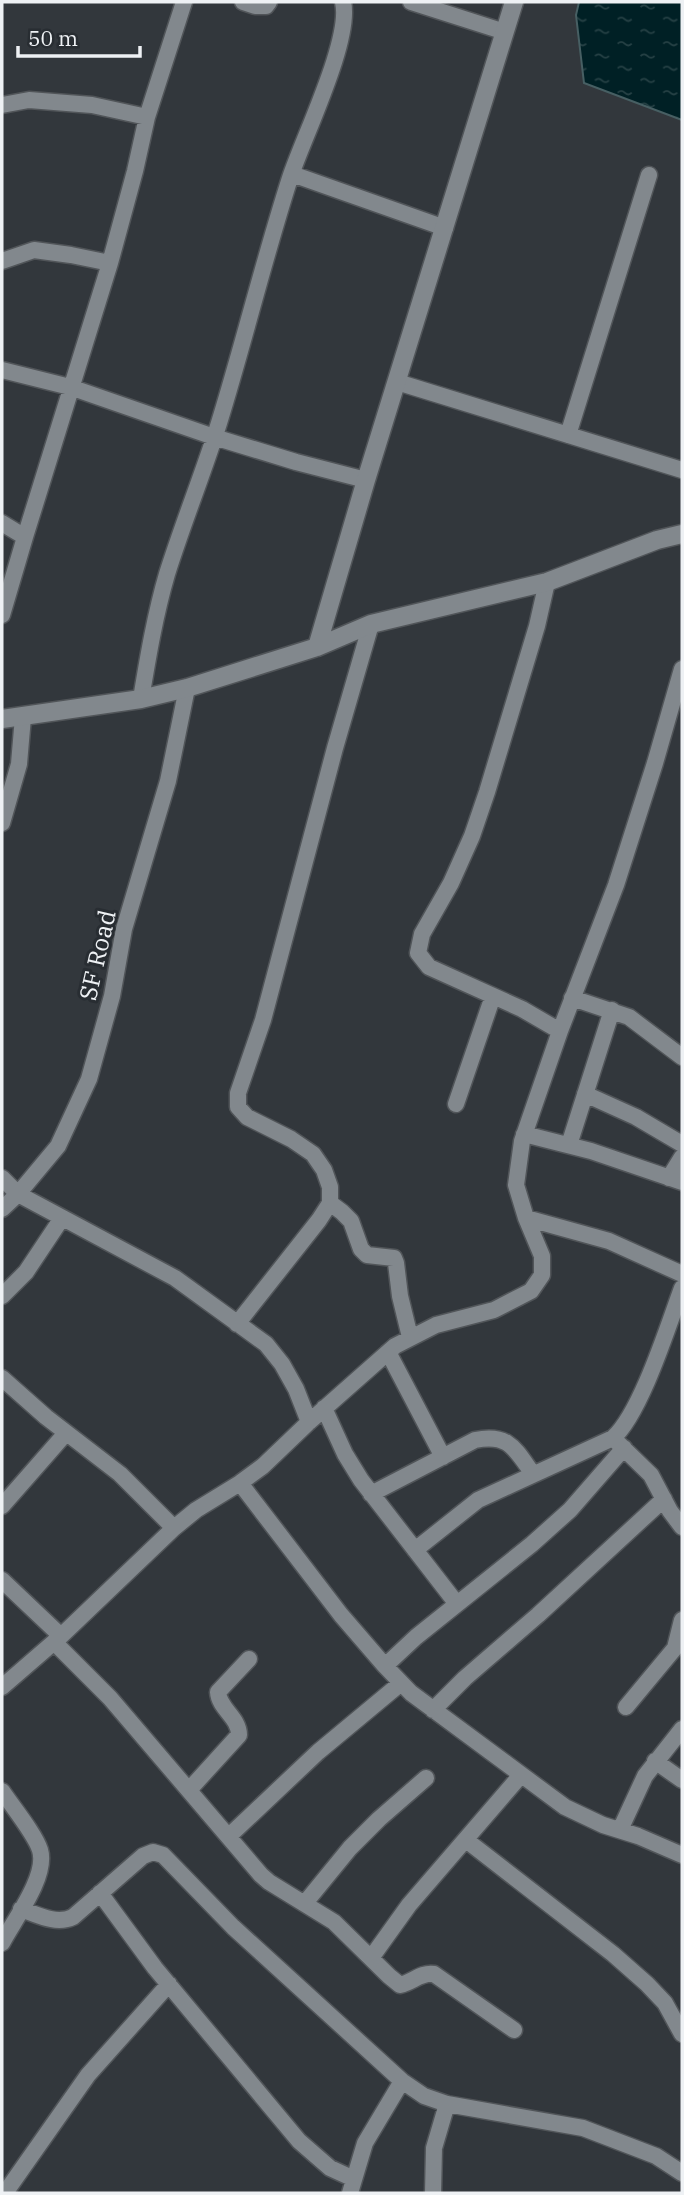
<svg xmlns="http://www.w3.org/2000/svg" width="684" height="2195" font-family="'IBM Plex Serif',serif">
	<defs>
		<pattern id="water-ripples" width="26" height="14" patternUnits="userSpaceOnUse" patternTransform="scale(1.75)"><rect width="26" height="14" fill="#002025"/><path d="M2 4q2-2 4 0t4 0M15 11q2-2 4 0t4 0" fill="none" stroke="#264145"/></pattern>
	</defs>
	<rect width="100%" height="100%" fill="#32373c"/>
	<!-- water -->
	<path fill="url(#water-ripples)" stroke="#475f63" stroke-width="2" d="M579,2h103v118l-98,-37 -8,-68z"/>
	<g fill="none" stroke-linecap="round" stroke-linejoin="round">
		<!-- minor casing -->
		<g stroke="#515559" stroke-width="19">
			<path id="minor" d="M243,2l12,4h11l3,-4
				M411,2l94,30
				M2,105l27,-5 63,5 55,12 -12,54 -25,92 -39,-8 -37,-5 -32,11
				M147,117l37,-115
				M292,174l153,54
				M2,370l68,17 144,50 82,25 70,18
				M397,382l285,88
				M568,435l81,-260
				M2,523l23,14 -23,78
				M25,537l85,-274
				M547,582l-10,44 -50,166 -15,44 -21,47 -29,51 -4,19 11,14 93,42 38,22
				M141,699c7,-42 14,-84 26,-125 16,-51 36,-100 52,-151 25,-81 45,-164 71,-245 13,-40 62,-139 53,-176
				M2,823l17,-59 4,-47
				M572,998l57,19 53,40
				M585,1094l51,23 46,27
				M456,1104l37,-108
				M524,1134l67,17 91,31
				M569,1145l43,-135
				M2,1178l16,16 157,84 91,66 16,20 14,25 13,33
				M669,1178l13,-21
				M330,1203l12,9 9,9 10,28 6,6 27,3 2,5 4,33 10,41
				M2,1209l16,-15 40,-48 31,-67 23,-83 12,-67 44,-148 19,-93
				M526,1218l83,23 73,33
				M2,1296l24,-24 36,-54
				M237,1324l82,-104 11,-17v-16l-6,-17 -11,-16 -22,-15 -44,-22 -9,-10v-14l25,-73 72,-272 36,-124
				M388,1352l55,105
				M2,1378l44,39 74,57 54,54
				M324,1408l21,46 16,26 96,124
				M617,1442l34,33 19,36 12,16
				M240,1483l101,132 44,51 26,27 154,114 38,18 35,11 44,19
				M371,1494l104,-54c34,-7 40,9 58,34
				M2,1506l64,-73
				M415,1550l63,-50 135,-62c28,-25 55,-112 69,-150
				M2,1580l59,56
				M54,1642l56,56 151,177 8,7 65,40 55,54 11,9c13,-3 21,-13 34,-11l80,56
				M385,1666l31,-29 116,-93 38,-34 54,-62
				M2,1687l59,-51 113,-108 22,-18 44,-27 23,-17 46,-44 86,-76 41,-21 58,-15 37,-19 11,-16v-19l-16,-38 -10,-33 6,-44 38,-110 56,-146 39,-122 27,-94
				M626,1707l49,-59 7,-28
				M433,1710l32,-32 73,-63 126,-116
				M655,1761l27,19
				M189,1790l50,-55c0,-18 -20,-26 -21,-43l31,-33
				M2,1791c10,15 33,43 38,59 8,26 -26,70 -38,93
				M620,1830l25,-54 37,-47
				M229,1836l89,-84 83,-69
				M466,1840l147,114 34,30 18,19 17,31
				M100,1893l55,75 144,173 31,27 24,11
				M305,1903l45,-55 29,-29 47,-41
				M21,1909c17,6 35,16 52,8l70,-61 10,-4 10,3 70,72 169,154 22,15 23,8 136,24 73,28 26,17
				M371,1958l38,-53 112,-130
				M5,2193l83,-118 81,-91
				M350,2193l15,-50 37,-62
				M433,2193l1,-45 13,-44"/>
		</g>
		<!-- tertiary casing -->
		<g stroke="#515559" stroke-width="21">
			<path id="tertiary" d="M317,647l49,-167 148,-478
				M2,719l139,-20 46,-11 130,-41 54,-23 176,-42 110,-42 25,-6"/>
		</g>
		<!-- minor -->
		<use href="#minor" stroke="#82888d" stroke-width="16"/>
		<!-- tertiary -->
		<use href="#tertiary" stroke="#82888d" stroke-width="18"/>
	</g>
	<g text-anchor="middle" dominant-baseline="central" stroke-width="6" stroke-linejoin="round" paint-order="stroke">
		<!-- street labels -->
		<g font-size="24" fill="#eef1f4" stroke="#282d32">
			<text transform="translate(97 955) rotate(-77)">SF Road</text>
		</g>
	</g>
	<!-- border -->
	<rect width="684" height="2195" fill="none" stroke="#eef1f4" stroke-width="7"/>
	<!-- scale -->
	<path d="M18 46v10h122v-10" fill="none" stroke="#eef1f4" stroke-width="3.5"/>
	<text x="28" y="46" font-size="21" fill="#eef1f4" stroke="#282d32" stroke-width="5" paint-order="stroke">50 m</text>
</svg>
